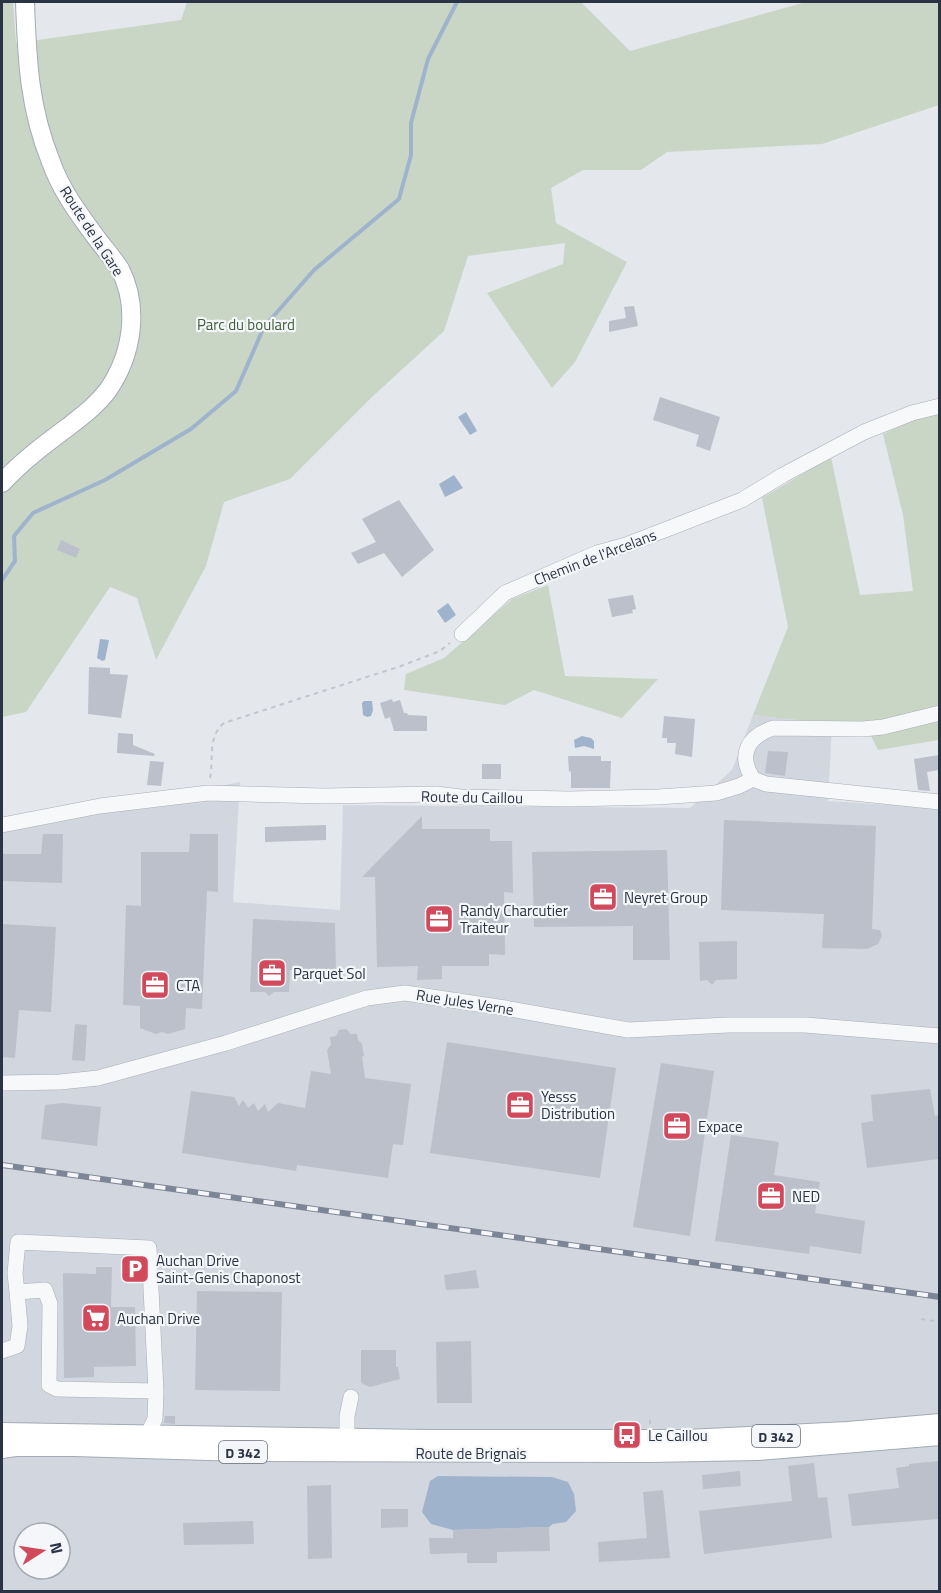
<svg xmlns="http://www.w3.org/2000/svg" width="941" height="1593" font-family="'Titillium Web',sans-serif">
	<rect width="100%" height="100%" fill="#e4e7ec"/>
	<!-- built -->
	<path fill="#d2d6de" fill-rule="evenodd" d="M753,715l79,9 -4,77 111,7v783h-937v-760l238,-49 -7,120 107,8 3,-105 347,3 42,-38zM24,1533h36v36h-36z"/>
	<!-- green -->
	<path fill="#c9d6c5" d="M2,2h11l3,41 165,-23 6,-18h394l49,49 176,-49h133v103l-117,39 -155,8 -26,18h-58l-32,18 5,35 71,39 -52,100 -23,26 -65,-95 76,-29 2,-21 -97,13 -24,75 -72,66 -82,82 -66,23 -18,64 -50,94 -19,-62 -27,-11 -84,125 -24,5z
		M939,413v327l-61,10 -14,-28 -32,2 -79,-9 35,-88 -26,-129 69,-41 29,138 53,-4 -10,-76 -20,-81 35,-16z
		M548,585l17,91 93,3 -36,39 -88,-28 -29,15 -101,-15 2,-16 38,-16 68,-59z"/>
	<!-- water -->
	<path fill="#9fb4cc" d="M466,412l11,19 -7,4 -12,-18z
		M454,475l9,13 -18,9 -6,-13z
		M448,603l8,12 -11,8 -8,-12z
		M100,639l9,1 -4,20 -3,1 -5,-3z
		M364,701h8l1,9 -2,6 -4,1 -4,-2 -1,-12z
		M582,736l9,2 3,3v8l-10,-3 -9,2 -1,-8z
		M438,1476l114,1 16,5 6,12 2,17 -10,11 -13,2 -4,3 -96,3 -22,-6 -9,-12 8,-31z"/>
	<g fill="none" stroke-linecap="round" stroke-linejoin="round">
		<!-- stream -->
		<path stroke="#9fb4cc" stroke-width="4" d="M2,580l13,-19 -1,-25 19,-23 72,-33 86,-51 45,-38 28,-64 50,-57 85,-71 12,-44v-32l17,-64 29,-57"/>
	</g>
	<!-- building -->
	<path fill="#bbc0ca" d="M634,306l4,20 -29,6v-11l17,-3 -2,-11z
		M660,397l60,20 -10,34 -14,-5 3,-11 -46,-15z
		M399,500l35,50 -32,27 -18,-24 -26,11 -7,-11 25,-11 -14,-23z
		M61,540l19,9 -4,9 -19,-8z
		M633,595l3,14 -4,1 1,3 -21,4 -4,-18z
		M89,667l21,1v6l18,1 -7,43 -33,-4z
		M392,699l1,3 7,-2 4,13h3l1,2 19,1v15h-33l-4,-14 -5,2 -5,-16z
		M664,716l31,3 -3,38 -17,-3 1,-11h-9v-5h-5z
		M118,733l15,1v11l22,9 -1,2 -37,-3z
		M768,751l20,1 -3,24 -20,-3z
		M939,755v15l-12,2 3,19 -12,-1 -4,-31z
		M568,756h33v5h10l-1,27h-39v-17l-2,1z
		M150,761l14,1 -3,24 -14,-1z
		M482,764h19v15h-19z
		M422,816v13h68v12h22l1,52 -9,-1 1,63 -16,-1v12h-47v13l-25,1 1,-14 -41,1 -2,-90h-13z
		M724,820l152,6 -4,103 8,1 2,6 -4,8 -11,5 -45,-1 2,-34 -103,-4z
		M326,825v15l-61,2v-15z
		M43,834h20l-1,49 -60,-2v-27h39z
		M190,834h28v58l-11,-1 -5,118 -16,-1 -1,21 -17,5 -6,-2 -6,2 -16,-6v-22l-17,-1 3,-100 15,1v-54h48z
		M667,850l3,110h-37v-34l-99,1 -2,-75z
		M253,919l82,4 1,48 -46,-1 -1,22h-15l-5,4 -4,-4h-15z
		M2,924l54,3 -5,85 -32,-2 -4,48 -13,-1z
		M737,941v38l-21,1 -4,5 -5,-5 -7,1 -1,-39z
		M75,1024l12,1 -2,36 -13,-1z
		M346,1029l5,5h6l1,6 4,4 2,12 -2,1 3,21 46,6 -8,61 -10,-1 -5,34 -91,-13 -1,6 -114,-18 9,-62 43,6 5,9 4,-6 5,8 6,-5 4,8 7,-7 3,8 10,-9 27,5 6,-37 20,3 -4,-24 4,-5 -1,-8 6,-1 3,-6z
		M447,1042l169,26 -16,110 -170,-25z
		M661,1063l53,8 -24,165 -57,-9z
		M930,1089l5,27 4,-1v44l-72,9 -6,-45 12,-2 -2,-26z
		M62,1103l39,4 -4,39 -56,-7 4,-34z
		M731,1135l48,7 -5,33 46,7 -5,31 50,8 -4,33 -51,-8 -1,8 -94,-13z
		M96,1267h16l-1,40h24l1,59 -42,1v10l-30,1 -1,-105 33,1z
		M476,1270l3,18 -33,2 -2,-15z
		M197,1291l85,1 -2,99 -85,-1z
		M471,1341l1,62h-35l-1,-61z
		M361,1350h35v17h2l2,12 -30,8 -7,-3 -2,-2z
		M165,1416h10v8l-11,-1z
		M939,1461v58l-87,7 -4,-32 51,-6 -3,-20 13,-2v-2z
		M814,1463l4,35 9,-1 5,41 -128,16 -5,-43 93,-10 -4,-35z
		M740,1471l1,15 -38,3 -1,-14z
		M331,1485l1,73 -24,1 -1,-73z
		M663,1490l7,68 -71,4 -1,-20 49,-4 -4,-46z
		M381,1509h27v18l-27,1z
		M253,1521l1,23 -70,1 -1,-22z
		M549,1527l1,24 -53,1v11h-30v-10l-37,1 -1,-16h24v-8z"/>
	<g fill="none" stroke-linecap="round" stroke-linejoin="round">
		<!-- minor casing -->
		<g stroke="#a9aeb7" stroke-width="16">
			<path id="minor" d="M462,634l43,-41 92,-40 29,-8 116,-45 41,-25 81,-43 48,-19 28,-7
				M753,779c-15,-24 -6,-42 20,-51l90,1 20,-2 57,-14
				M2,825l98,-19 108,-13 116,3 112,-2 25,3 108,2 89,-2 58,-4 23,-7 14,-7 13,5 174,18
				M2,1083l58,-1 38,-4 128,-35 141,-45 38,-5 100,15 123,22 100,-5h77l135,11
				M17,1292l-2,-19 3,-31 131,6 7,143
				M2,1351l15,-5 3,-20 -3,-34 28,-2 5,14 -1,81 8,4 99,2 -1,28 -8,16
				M347,1447v-31l4,-19"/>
		</g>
		<!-- major casing -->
		<g stroke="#a3abb8" stroke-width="20">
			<path id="major" d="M2,483c19,-21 43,-39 66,-56 14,-11 29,-22 40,-37 24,-35 32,-82 12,-121 -7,-11 -17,-22 -25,-33 -17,-23 -34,-46 -44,-74 -22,-54 -24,-103 -26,-160
				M2,1432l425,7h260l161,-8 92,-8
				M2,1449l13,-2h59l169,5 406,1 109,-2 182,-15"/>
		</g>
		<!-- path -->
		<path stroke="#c2c5cb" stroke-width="2" stroke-dasharray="4.5 4.5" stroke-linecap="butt" d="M210,778c4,-19 -3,-41 14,-55l177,-57 39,-15 10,-8
			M921,1319l19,3
			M650,1424v-9"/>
		<!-- minor -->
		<use href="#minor" stroke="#f7f8fa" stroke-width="15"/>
		<!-- major -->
		<use href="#major" stroke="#fff" stroke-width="18"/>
		<!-- rail casing -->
		<g stroke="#7d8696" stroke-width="6">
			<path id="rail" d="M2,1165l938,132"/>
		</g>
		<!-- rail -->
		<use href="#rail" stroke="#f4f6f9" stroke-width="4" stroke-dasharray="11" stroke-linecap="butt"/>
	</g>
	<!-- icons -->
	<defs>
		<g id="office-square" transform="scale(1.5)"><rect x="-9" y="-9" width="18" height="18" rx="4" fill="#d1495b" stroke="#f4f6f9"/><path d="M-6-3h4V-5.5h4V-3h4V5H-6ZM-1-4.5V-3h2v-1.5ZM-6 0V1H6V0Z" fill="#fff"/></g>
		<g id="parking-square" transform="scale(1.5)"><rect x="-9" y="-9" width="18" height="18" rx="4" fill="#d1495b" stroke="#f4f6f9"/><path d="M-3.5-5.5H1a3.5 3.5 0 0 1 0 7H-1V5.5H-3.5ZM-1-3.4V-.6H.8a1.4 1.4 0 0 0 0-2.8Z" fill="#fff"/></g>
		<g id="supermarket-square" transform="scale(1.5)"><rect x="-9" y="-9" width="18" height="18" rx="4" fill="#d1495b" stroke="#f4f6f9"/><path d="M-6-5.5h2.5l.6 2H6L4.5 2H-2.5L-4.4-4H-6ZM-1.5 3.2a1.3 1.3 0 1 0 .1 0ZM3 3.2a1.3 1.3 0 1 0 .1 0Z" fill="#fff"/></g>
		<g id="bus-square" transform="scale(1.5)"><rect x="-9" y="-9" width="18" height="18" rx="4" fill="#d1495b" stroke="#f4f6f9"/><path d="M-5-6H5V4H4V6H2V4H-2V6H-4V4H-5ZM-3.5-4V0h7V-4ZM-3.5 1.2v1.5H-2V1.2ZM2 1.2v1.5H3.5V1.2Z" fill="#fff"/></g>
	</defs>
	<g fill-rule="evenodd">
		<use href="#office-square" x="603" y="897"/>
		<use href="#office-square" x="439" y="919"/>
		<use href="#office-square" x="272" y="973"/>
		<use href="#office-square" x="155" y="985"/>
		<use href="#office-square" x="520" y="1105"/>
		<use href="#office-square" x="677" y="1126"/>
		<use href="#office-square" x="771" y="1196"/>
		<use href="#parking-square" x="135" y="1269"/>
		<use href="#supermarket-square" x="96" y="1318"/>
		<use href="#bus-square" x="627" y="1435"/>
	</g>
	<g text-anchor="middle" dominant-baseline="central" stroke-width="4.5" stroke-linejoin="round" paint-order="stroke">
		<!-- shield labels -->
		<g fill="#f4f6f9" stroke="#676e7b" stroke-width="1.5">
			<rect x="752" y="1425" width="48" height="22" rx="4.5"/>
			<rect x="219" y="1441" width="48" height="22" rx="4.5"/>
		</g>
		<g font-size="14" font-weight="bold" fill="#2b3445">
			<text x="776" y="1436">D 342</text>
			<text x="243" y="1452">D 342</text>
		</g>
		<!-- street labels -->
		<g font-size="15" fill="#2b3445" stroke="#f4f6f9">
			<text transform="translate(92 231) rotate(57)">Route de la Gare</text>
			<text transform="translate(595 557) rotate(-21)">Chemin de l'Arcelans</text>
			<text transform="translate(472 797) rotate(1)">Route du Caillou</text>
			<text transform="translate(465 1002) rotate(9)">Rue Jules Verne</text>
			<text x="471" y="1453">Route de Brignais</text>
		</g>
		<!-- park labels -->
		<g font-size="15" fill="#3f6138" stroke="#f4f6f9">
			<text x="246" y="324">Parc du boulard</text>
		</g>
		<!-- poi labels -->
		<g font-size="15" fill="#2b3445" stroke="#f4f6f9" text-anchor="start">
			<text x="624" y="897">Neyret Group</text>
			<text x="460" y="910">Randy Charcutier<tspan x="460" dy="17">Traiteur</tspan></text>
			<text x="293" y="973">Parquet Sol</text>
			<text x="176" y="985">CTA</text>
			<text x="541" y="1096">Yesss<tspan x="541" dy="17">Distribution</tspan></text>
			<text x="698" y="1126">Expace</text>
			<text x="792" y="1196">NED</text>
			<text x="156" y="1260">Auchan Drive<tspan x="156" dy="17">Saint-Genis Chaponost</tspan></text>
			<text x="117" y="1318">Auchan Drive</text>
			<text x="648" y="1435">Le Caillou</text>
		</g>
	</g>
	<!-- border -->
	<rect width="941" height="1593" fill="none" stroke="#2b3445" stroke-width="6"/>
	<!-- north arrow -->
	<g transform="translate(42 1551) rotate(78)"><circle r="28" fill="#f4f6f9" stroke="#a4a8b1" stroke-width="1.5"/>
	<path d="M0-4.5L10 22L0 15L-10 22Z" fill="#d1495b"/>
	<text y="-9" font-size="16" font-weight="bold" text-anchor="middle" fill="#2b3445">N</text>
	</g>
</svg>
